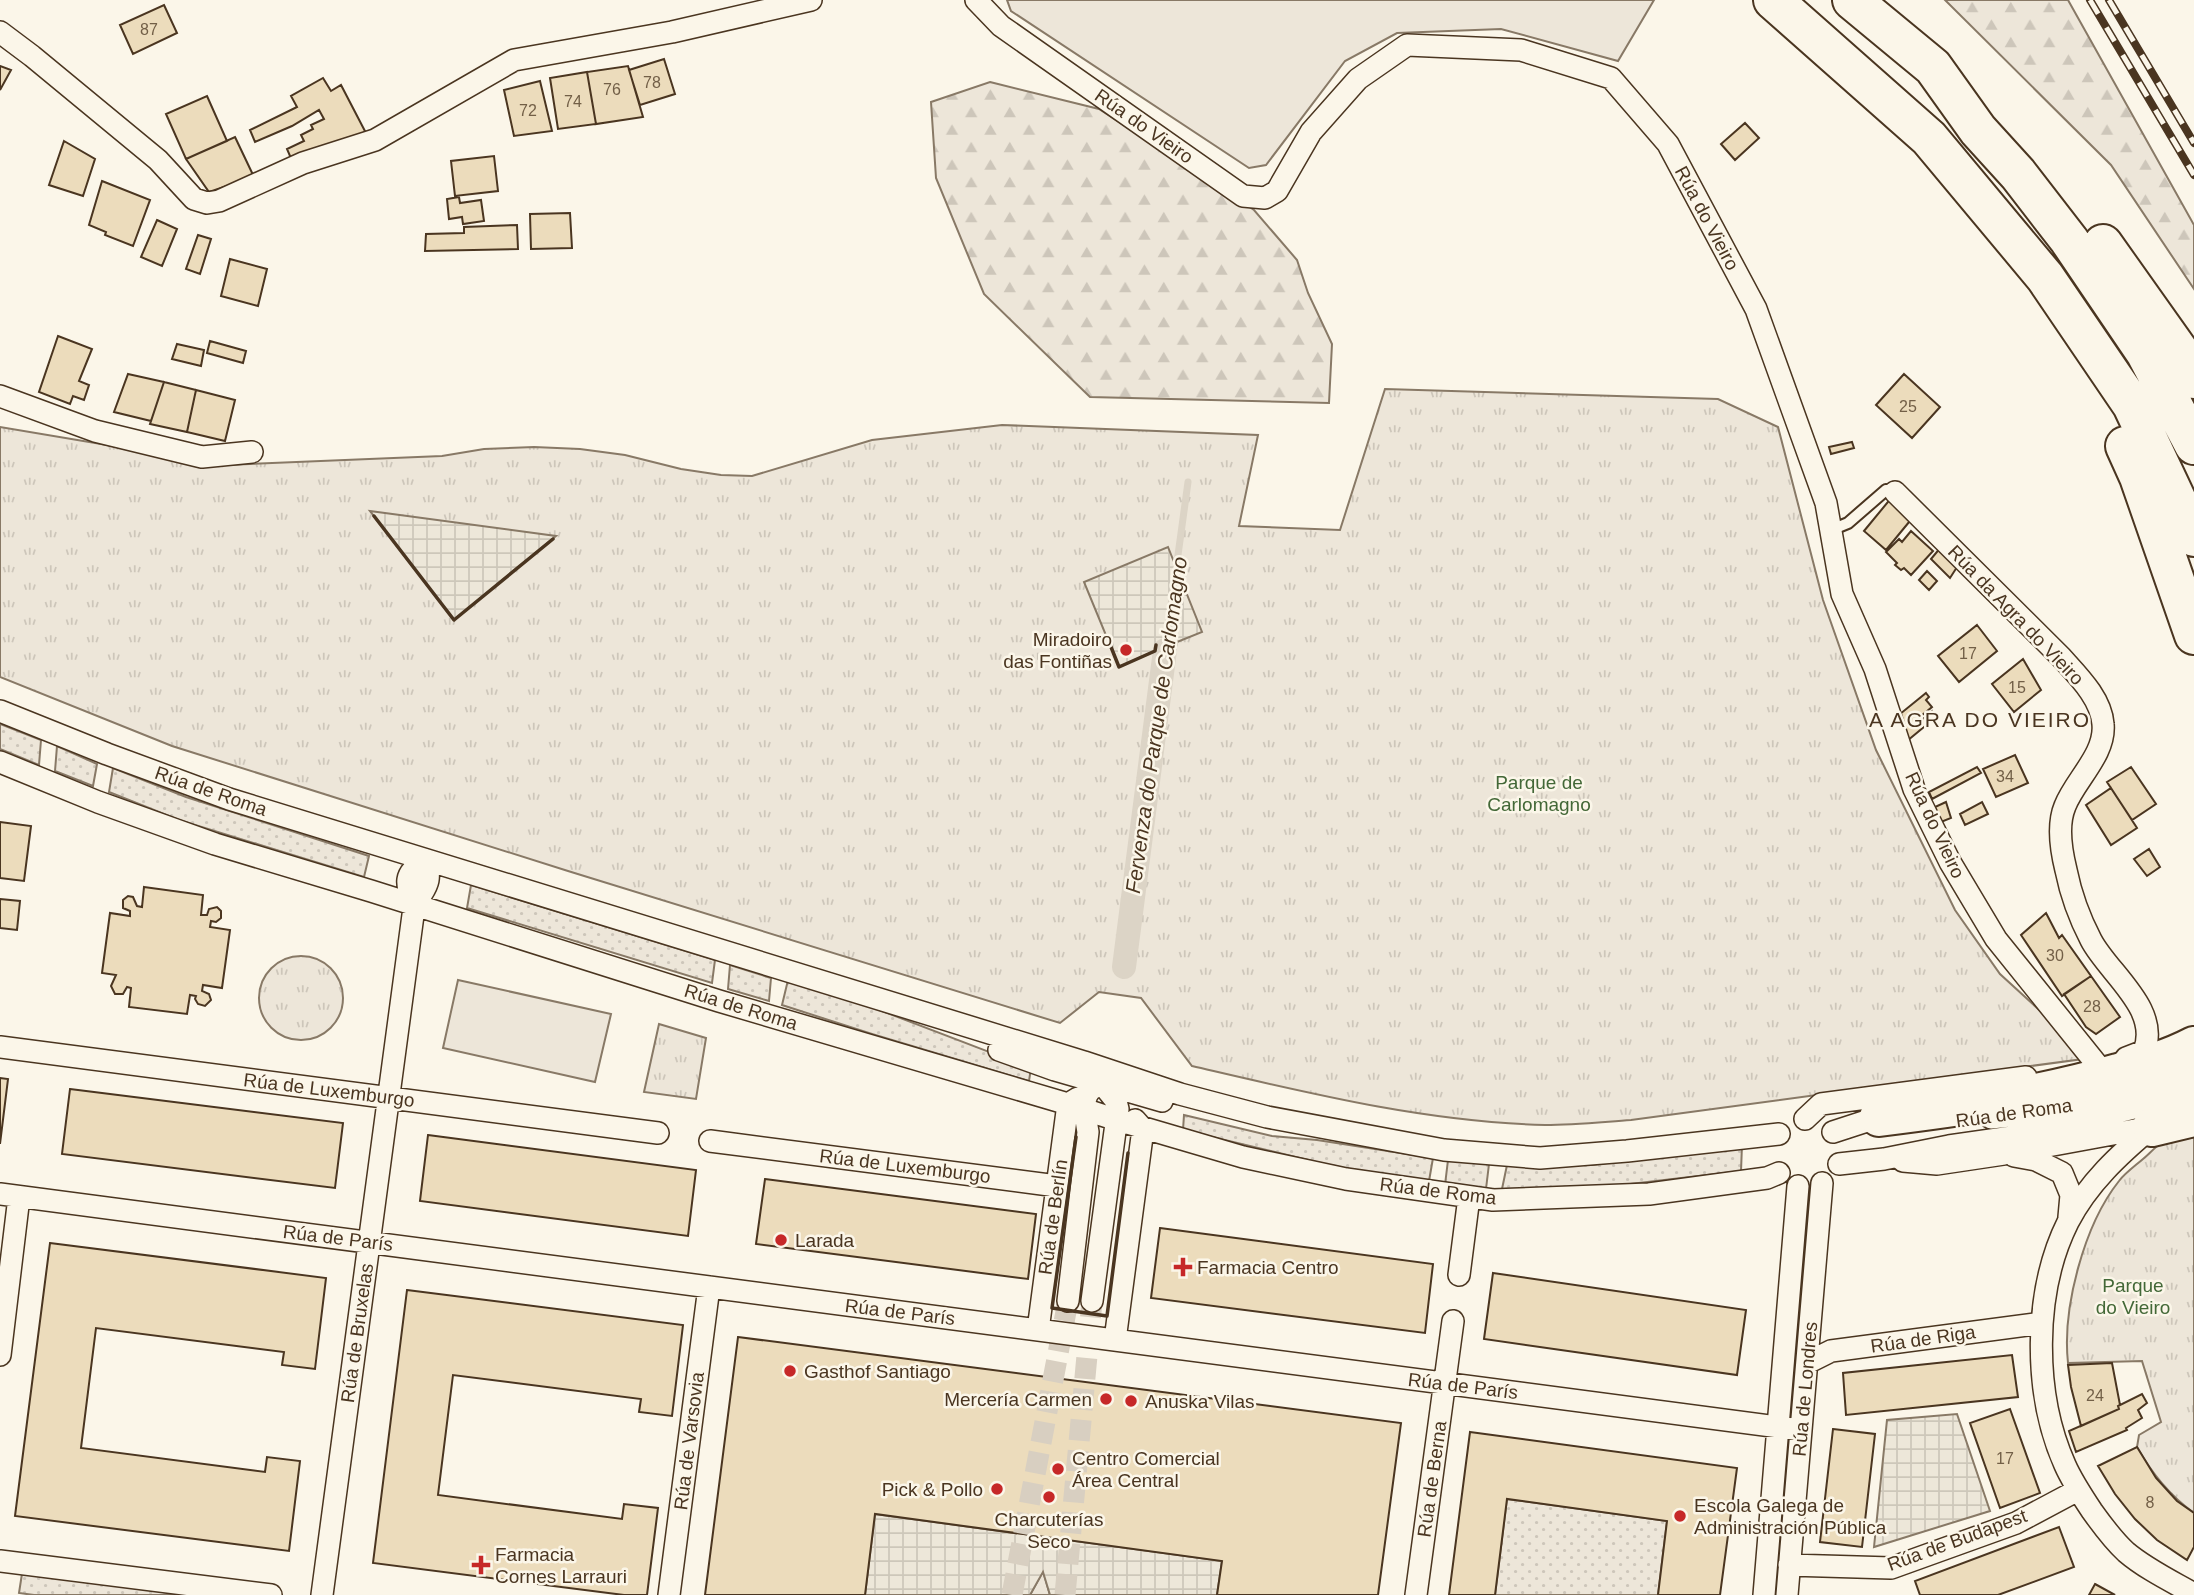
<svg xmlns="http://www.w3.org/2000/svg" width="2194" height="1595" font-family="Helvetica,sans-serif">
	<defs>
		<pattern id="forest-firs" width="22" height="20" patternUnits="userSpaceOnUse" patternTransform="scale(1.75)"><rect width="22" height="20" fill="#ede6d9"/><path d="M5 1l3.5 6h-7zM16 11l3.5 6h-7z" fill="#cdc6ba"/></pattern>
		<pattern id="park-tufts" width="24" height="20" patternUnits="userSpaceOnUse" patternTransform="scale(1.75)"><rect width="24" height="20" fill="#ede6d9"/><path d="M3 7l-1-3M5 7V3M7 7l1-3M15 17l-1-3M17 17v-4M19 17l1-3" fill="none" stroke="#cdc6ba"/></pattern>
		<pattern id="garden-dots" width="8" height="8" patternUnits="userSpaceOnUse" patternTransform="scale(1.75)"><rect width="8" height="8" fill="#ede6d9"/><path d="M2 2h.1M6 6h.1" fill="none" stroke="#cdc6ba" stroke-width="1.8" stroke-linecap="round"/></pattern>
		<pattern id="plaza-grid" width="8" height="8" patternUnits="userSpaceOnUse" patternTransform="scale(1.75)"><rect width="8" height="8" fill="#ede7d9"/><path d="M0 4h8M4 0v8" fill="none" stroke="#cdc7ba"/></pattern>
	</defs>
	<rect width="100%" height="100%" fill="#fbf6e9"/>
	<!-- grass -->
	<path fill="#ede6d9" stroke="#887966" stroke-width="2" d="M1007,0h647l-36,61 -117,-32 -104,4 -52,28 -79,104 -17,3 -238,-157z
		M458,980l153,34 -16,68 -152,-34z
		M1043,1571l7,24h-20z"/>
	<!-- forest -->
	<path fill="url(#forest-firs)" stroke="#887966" stroke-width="2" d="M1945,0h123l126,225v64l-83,-124z
		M990,82l109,27 155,101 43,50 11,33 24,51 -3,59 -239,-6 -106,-103 -48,-116 -5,-76z"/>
	<!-- park -->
	<path fill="url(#park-tufts)" stroke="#887966" stroke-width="2" d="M1385,389l333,10 60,28 45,173 53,150 79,160 45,64 84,77 -1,8 -452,61c-29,2 -57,5 -86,5 -120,-3 -237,-32 -353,-59l-51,-68 -42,-6 -39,31 -492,-152 -396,-125 -172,-69v-250l113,19 90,20 239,-10 42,-7 50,-2 46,2 45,6 56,14 40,6 31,1 120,-36 130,-15 256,10 -19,91 101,4z
		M259 998a42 42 0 1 1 84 0a42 42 0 1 1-84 0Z
		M659,1024l47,14 -10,61 -52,-7z
		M2194,1133v380c-25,-18 -42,-39 -57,-66l2,-12 22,-13 -19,-61 -74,2c-6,-55 16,-138 51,-182 6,-8 16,-15 24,-22 6,-5 13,-13 20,-17 10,-4 21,-6 31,-9z"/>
	<!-- garden -->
	<path fill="url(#garden-dots)" stroke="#887966" stroke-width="2" d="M0,724l41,16 -2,25 -39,-16z
		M57,746l40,18 -4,22 -38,-15z
		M113,768l73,29 183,59 -5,21 -185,-57 -70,-28z
		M471,885l244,75 -3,23 -245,-75z
		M730,965l41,13 -2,23 -41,-12z
		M788,980l81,26 162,62 -2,13 -157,-47 -90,-29z
		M1184,1115l88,21 45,4 116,18 -4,23 -92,-14 -154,-37z
		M1742,1145l-1,26 -145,17 -94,1 5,-24h85z
		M1448,1160l41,4 -3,25 -41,-4z
		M1507,1499l160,22 -9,74h-163z
		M23,1567l209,28h-198l-15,-2z"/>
	<!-- plaza -->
	<path fill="url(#plaza-grid)" stroke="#887966" stroke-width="2" d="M370,511l186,25 -102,84z
		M1168,547l34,85 -25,10 -1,5 -20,-2 -1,6 -36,16 -35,-85z
		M1957,1414l33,97 -116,36 13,-127z
		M875,1514l347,47 -5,34h-167l-7,-23 -13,23h-165z"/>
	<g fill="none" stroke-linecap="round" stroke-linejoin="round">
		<!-- stream -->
		<path stroke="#dcd4c6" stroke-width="7" d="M1165,650l23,-168"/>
		<!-- canal -->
		<path stroke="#dcd4c6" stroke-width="24" d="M1124,967l41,-317"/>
	</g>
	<!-- building -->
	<path fill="#ecdcbc" stroke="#4a3520" stroke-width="2" d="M164,5l13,28 -44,21 -13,-29z
		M664,59l11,35 -35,11 -11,-35z
		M0,66l11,4 -11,20z
		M628,66l15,51 -47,7 -9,-52z
		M587,72l9,52 -38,5 -8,-51z
		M323,78l8,13 10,-6 26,50 -74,28 -6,-14 17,-8 -3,-6 12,-6 -2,-4 13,-6 -5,-9 -27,16 -37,16 -5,-12 47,-23 -6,-11z
		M540,81l12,50 -38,5 -10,-46z
		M207,96l20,45 -41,18 -20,-45z
		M1745,123l14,15 -24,22 -14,-16z
		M235,137l19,40 -45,15 -23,-33z
		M64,141l31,18 -12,37 -34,-11z
		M494,156l4,35 -43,5 -4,-35z
		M102,181l48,19 -17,46 -28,-11 1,-3 -17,-7z
		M459,197l1,6 21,-3 3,21 -21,3 -1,-7 -13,2 -2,-20z
		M570,213l2,35 -41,1 -1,-35z
		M157,220l20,9 -15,37 -21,-9z
		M517,225l1,24 -93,2 1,-17 38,-1v-6z
		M198,235l13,4 -11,35 -14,-5z
		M230,259l37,10 -9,37 -37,-10z
		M58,336l34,13 -13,32 10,4 -5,15 -11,-4 -3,8 -31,-12z
		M210,341l36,10 -3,12 -36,-10z
		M177,344l27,6 -3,16 -29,-7z
		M128,374l36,8 -13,39 -37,-9z
		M1904,374l36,33 -28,31 -36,-33z
		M164,382l32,8 -9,42 -37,-8z
		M196,390l39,10 -10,41 -38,-9z
		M1852,442l2,6 -23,6 -2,-7z
		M1892,497l22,19 -28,34 -22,-19z
		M1911,531l22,20 -22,24 -7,-7 -3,2 -6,-5 2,-2 -11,-11 13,-13 3,3z
		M1941,547l18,17 -9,14 -19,-19z
		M1927,571l10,10 -8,9 -10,-10z
		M1977,625l20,26 -38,31 -21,-26z
		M2023,659l18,31 -27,22 -22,-28z
		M1926,693l3,4 -3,3 6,7 -11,9 2,3 9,-8 4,6 -29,24 -7,-27z
		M2015,755l13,28 -32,14 -13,-28z
		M1977,767l4,6 -49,26 -3,-7z
		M2131,767l25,37 -24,16 -25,-38z
		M2111,788l26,40 -26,17 -25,-40z
		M1946,802l5,16 -10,4 -6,-15z
		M1982,802l6,12 -23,11 -5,-11z
		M0,822l31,4 -7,55 -24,-3z
		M2149,849l11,18 -13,9 -13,-17z
		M144,887l59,8 -2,20h6l2,-6 8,-2 4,4v7l-5,4 -5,-1 -1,6 20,3 -8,58 -19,-3 -1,6 7,3 2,6 -6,6 -7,-2 -3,-5 1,-3 -6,-1 -3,19 -58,-7 2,-19 -4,-1 -4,7h-8l-4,-8 5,-11 -14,-2 8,-60 20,3v-5l-7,-3v-8l5,-4 5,1 4,9 5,1z
		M0,899l20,2 -3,29 -17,-2z
		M2046,913l13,25 3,-3 29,41 -29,20 -41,-61z
		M2091,976l29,41 -24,17 -10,-7 -22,-33z
		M0,1078l8,1 -8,65z
		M70,1089l273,34 -8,65 -273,-34z
		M428,1135l268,35 -8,66 -268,-35z
		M765,1179l271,35 -8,65 -272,-35z
		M1160,1228l273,36 -8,69 -274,-35z
		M50,1243l276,35 -11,91 -33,-4 2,-13 -188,-24 -15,120 184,24 2,-15 33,4 -11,90 -274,-35z
		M1493,1273l253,37 -9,65 -253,-36z
		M407,1290l276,35 -11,91 -33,-4 2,-13 -188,-24 -15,120 184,24 2,-15 34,4 -11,87h-23l-251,-32z
		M738,1337l663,86 -23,172h-161l5,-34 -347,-47 -10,81h-160z
		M2012,1355l6,42 -172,18 -3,-42z
		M2112,1363l8,42 -2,1 1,3 -38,17 -10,-39 -3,-22z
		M2142,1394l5,9 -9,7 4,8 -16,10 1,2 -51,22 -7,-21 50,-22 -1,-3z
		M2010,1409l30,84 -40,15 -30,-85z
		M1833,1429l42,5 -13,113 -42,-5z
		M1470,1432l267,36 -17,127h-62l9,-74 -160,-22 -12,96h-46z
		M2137,1447l19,31 21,23 17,12v34l-7,13 -30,-20 -22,-21 -20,-25 -17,-28z
		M2059,1527l15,40 -76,28h-78l-5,-14z
		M2095,1584l20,11h-26z"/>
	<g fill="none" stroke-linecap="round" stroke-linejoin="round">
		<!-- street-tunnel -->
		<path stroke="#d8cfc1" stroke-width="21" stroke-dasharray="21 10" stroke-linecap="butt" d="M1012,1595l56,-294
			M1065,1595l27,-294"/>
		<!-- lane casing -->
		<g stroke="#4a3520" stroke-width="14">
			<path id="lane" d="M1831,530l17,-7 38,-33 9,2"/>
		</g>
		<!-- street casing -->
		<g stroke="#4a3520" stroke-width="24">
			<path id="street" d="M976,0l25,26 242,170 22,2 12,-7 34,-59 47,-53 49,-34 114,5 90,28 57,66 88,165 70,194 16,91 33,75 39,120 36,73 46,77 103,128
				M0,32l32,24 126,104 36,39 13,4 12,-2 84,-38 72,-23 139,-80 158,-28 139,-32
				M0,396l95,35 107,26 50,-5
				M1895,492l166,165c17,19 40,41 42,67 3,30 -28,56 -38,82 -8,19 -4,44 1,64 5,25 13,47 25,70 17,33 70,69 53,111l-18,7
				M0,711l107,43 122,45 855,263 96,32 87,23 177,33 96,8 87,-7 152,-17
				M0,762l98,40 117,42 156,47 348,110 349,103 49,16 126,37 103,22 147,21 156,-6 118,-16 12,-5
				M0,1047l658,86
				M999,1050l56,20 107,31
				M1991,1118c70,-6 137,-24 203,-44
				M1805,1119l16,-15 205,-27
				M2152,1127c-32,27 -64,56 -84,95 -35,70 -35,172 -3,243 7,16 17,31 27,46 10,14 21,29 34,41 20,17 45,29 68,42
				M1833,1132l46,-15 7,1
				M710,1141l347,45
				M2014,1156l22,4 26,13 9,22 -2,22
				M1903,1161l34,3 67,-10 147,-27
				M1839,1164l45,-5 65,-13 77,-11 168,-42
				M0,1194l1801,236
				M1459,1275l10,-78
				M1068,1301l20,-169c-3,-19 -10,-44 15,-47l13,16 2,8 -26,192
				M1038,1330l30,-226 10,-6
				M1115,1340l28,-211 -8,-9
				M0,1355l19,-158
				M1807,1363l24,-12 211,-28
				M0,1561l271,34
				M1789,1565l102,3 125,-45 62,-33
				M322,1595l91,-680c4,-25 23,-26 12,-55 -22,15 -20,22 -10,45
				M669,1595l40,-308
				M1416,1595l37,-274
				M1764,1595l34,-409
				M1787,1595l35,-412"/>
		</g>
		<!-- highway casing -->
		<g stroke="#4a3520" stroke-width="42">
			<path id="highway" d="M1773,0l156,138 116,139 87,128 62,132
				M1852,0l81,67 45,63 40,44 51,66 76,112 49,93
				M2103,244l78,110 13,25
				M2125,446l14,31 55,158
				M1879,1117c80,-10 161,-21 239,-44 26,-7 51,-14 76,-27
				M2152,1127l42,-10"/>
		</g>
		<!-- lane -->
		<use href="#lane" stroke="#fbf6e9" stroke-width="10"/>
		<!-- street -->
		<use href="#street" stroke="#fbf6e9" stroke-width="21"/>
		<!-- highway -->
		<use href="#highway" stroke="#fbf6e9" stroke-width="38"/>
		<!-- rail casing -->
		<g stroke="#4a3520" stroke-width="8">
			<path id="rail" d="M2090,0l104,175
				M2109,0l85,143"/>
		</g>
		<!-- rail -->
		<use href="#rail" stroke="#fbf6e9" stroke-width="5" stroke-dasharray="16" stroke-linecap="butt"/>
		<!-- wall -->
		<path stroke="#4a3520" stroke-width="3.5" d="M374,516l80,104 99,-81
			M1109,642l10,25 36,-16 1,-6
			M1076,1137l-24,171 55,8 21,-163"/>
	</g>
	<!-- markers -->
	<g fill="#c62828" stroke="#fbf6e9" stroke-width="2.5">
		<circle cx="1126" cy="650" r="7"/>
		<circle cx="781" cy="1240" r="7"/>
		<path d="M1179.5 1256.5h7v7h7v7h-7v7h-7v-7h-7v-7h7z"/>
		<circle cx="790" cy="1371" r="7"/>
		<circle cx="1106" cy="1399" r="7"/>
		<circle cx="1131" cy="1401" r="7"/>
		<circle cx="1058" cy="1469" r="7"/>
		<circle cx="997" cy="1489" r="7"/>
		<circle cx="1049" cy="1497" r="7"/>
		<circle cx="1680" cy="1516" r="7"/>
		<path d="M477.5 1554.5h7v7h7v7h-7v7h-7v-7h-7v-7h7z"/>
	</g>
	<g text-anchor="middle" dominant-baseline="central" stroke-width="5" stroke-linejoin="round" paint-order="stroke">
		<!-- number labels -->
		<g font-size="16" fill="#725f47">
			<text x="149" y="29">87</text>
			<text x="652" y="82">78</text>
			<text x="612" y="89">76</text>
			<text x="573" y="101">74</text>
			<text x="528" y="110">72</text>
			<text x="1908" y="406">25</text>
			<text x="1968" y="653">17</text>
			<text x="2017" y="687">15</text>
			<text x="2005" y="776">34</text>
			<text x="2055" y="955">30</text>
			<text x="2092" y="1006">28</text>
			<text x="2095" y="1395">24</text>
			<text x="2005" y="1458">17</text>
			<text x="2150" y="1502">8</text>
		</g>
		<!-- street labels -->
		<g font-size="19" fill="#4a3520" stroke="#fbf6e9">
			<text transform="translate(1144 126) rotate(35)">Rúa do Vieiro</text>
			<text transform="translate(1707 218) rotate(62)">Rúa do Vieiro</text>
			<text transform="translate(2016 615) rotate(46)">Rúa da Agra do Vieiro</text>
			<text transform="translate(211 791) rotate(19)">Rúa de Roma</text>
			<text transform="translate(1935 825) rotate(65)">Rúa do Vieiro</text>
			<text transform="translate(741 1007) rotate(17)">Rúa de Roma</text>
			<text transform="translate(329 1090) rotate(7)">Rúa de Luxemburgo</text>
			<text transform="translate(2014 1113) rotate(-8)">Rúa de Roma</text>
			<text transform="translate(905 1166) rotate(7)">Rúa de Luxemburgo</text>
			<text transform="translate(1438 1191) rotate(7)">Rúa de Roma</text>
			<text transform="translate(1053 1217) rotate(-82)">Rúa de Berlín</text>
			<text transform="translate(338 1238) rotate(7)">Rúa de París</text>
			<text transform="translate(900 1312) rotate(7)">Rúa de París</text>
			<text transform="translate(357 1333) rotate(-82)">Rúa de Bruxelas</text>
			<text transform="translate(1923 1339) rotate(-8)">Rúa de Riga</text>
			<text transform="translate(1463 1386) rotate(7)">Rúa de París</text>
			<text transform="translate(1805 1389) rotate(-85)">Rúa de Londres</text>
			<text transform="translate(689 1441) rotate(-83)">Rúa de Varsovia</text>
			<text transform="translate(1432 1479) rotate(-82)">Rúa de Berna</text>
			<text transform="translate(1957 1540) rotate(-20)">Rúa de Budapest</text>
		</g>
		<!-- poi labels -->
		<g font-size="19" fill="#4a3520" stroke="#fbf6e9" text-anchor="start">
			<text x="1112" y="639" text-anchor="end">Miradoiro<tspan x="1112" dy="22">das Fontiñas</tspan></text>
			<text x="795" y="1240">Larada</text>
			<text x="1197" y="1267">Farmacia Centro</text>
			<text x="804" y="1371">Gasthof Santiago</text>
			<text x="1092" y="1399" text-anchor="end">Mercería Carmen</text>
			<text x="1145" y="1401">Anuska Vilas</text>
			<text x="1072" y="1458">Centro Comercial<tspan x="1072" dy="22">Área Central</tspan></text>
			<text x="983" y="1489" text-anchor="end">Pick &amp; Pollo</text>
			<text x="1694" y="1505">Escola Galega de<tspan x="1694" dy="22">Administración Pública</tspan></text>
			<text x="1049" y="1519" text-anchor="middle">Charcuterías<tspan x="1049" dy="22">Seco</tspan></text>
			<text x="495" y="1554">Farmacia<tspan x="495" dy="22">Cornes Larrauri</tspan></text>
		</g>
		<!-- park labels -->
		<g font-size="19" fill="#436837" stroke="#fbf6e9">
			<text x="1539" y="782">Parque de<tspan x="1539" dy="22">Carlomagno</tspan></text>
			<text x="2133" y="1285">Parque<tspan x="2133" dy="22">do Vieiro</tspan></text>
		</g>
		<!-- neighbourhood labels -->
		<g font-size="21" letter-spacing="2" fill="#4a3520" stroke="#fbf6e9">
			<text x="1980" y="719">A AGRA DO VIEIRO</text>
		</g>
		<!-- water labels -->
		<g font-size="21" font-style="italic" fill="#4a3520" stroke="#fbf6e9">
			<text transform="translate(1156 725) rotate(-82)">Fervenza do Parque de Carlomagno</text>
		</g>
	</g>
</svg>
